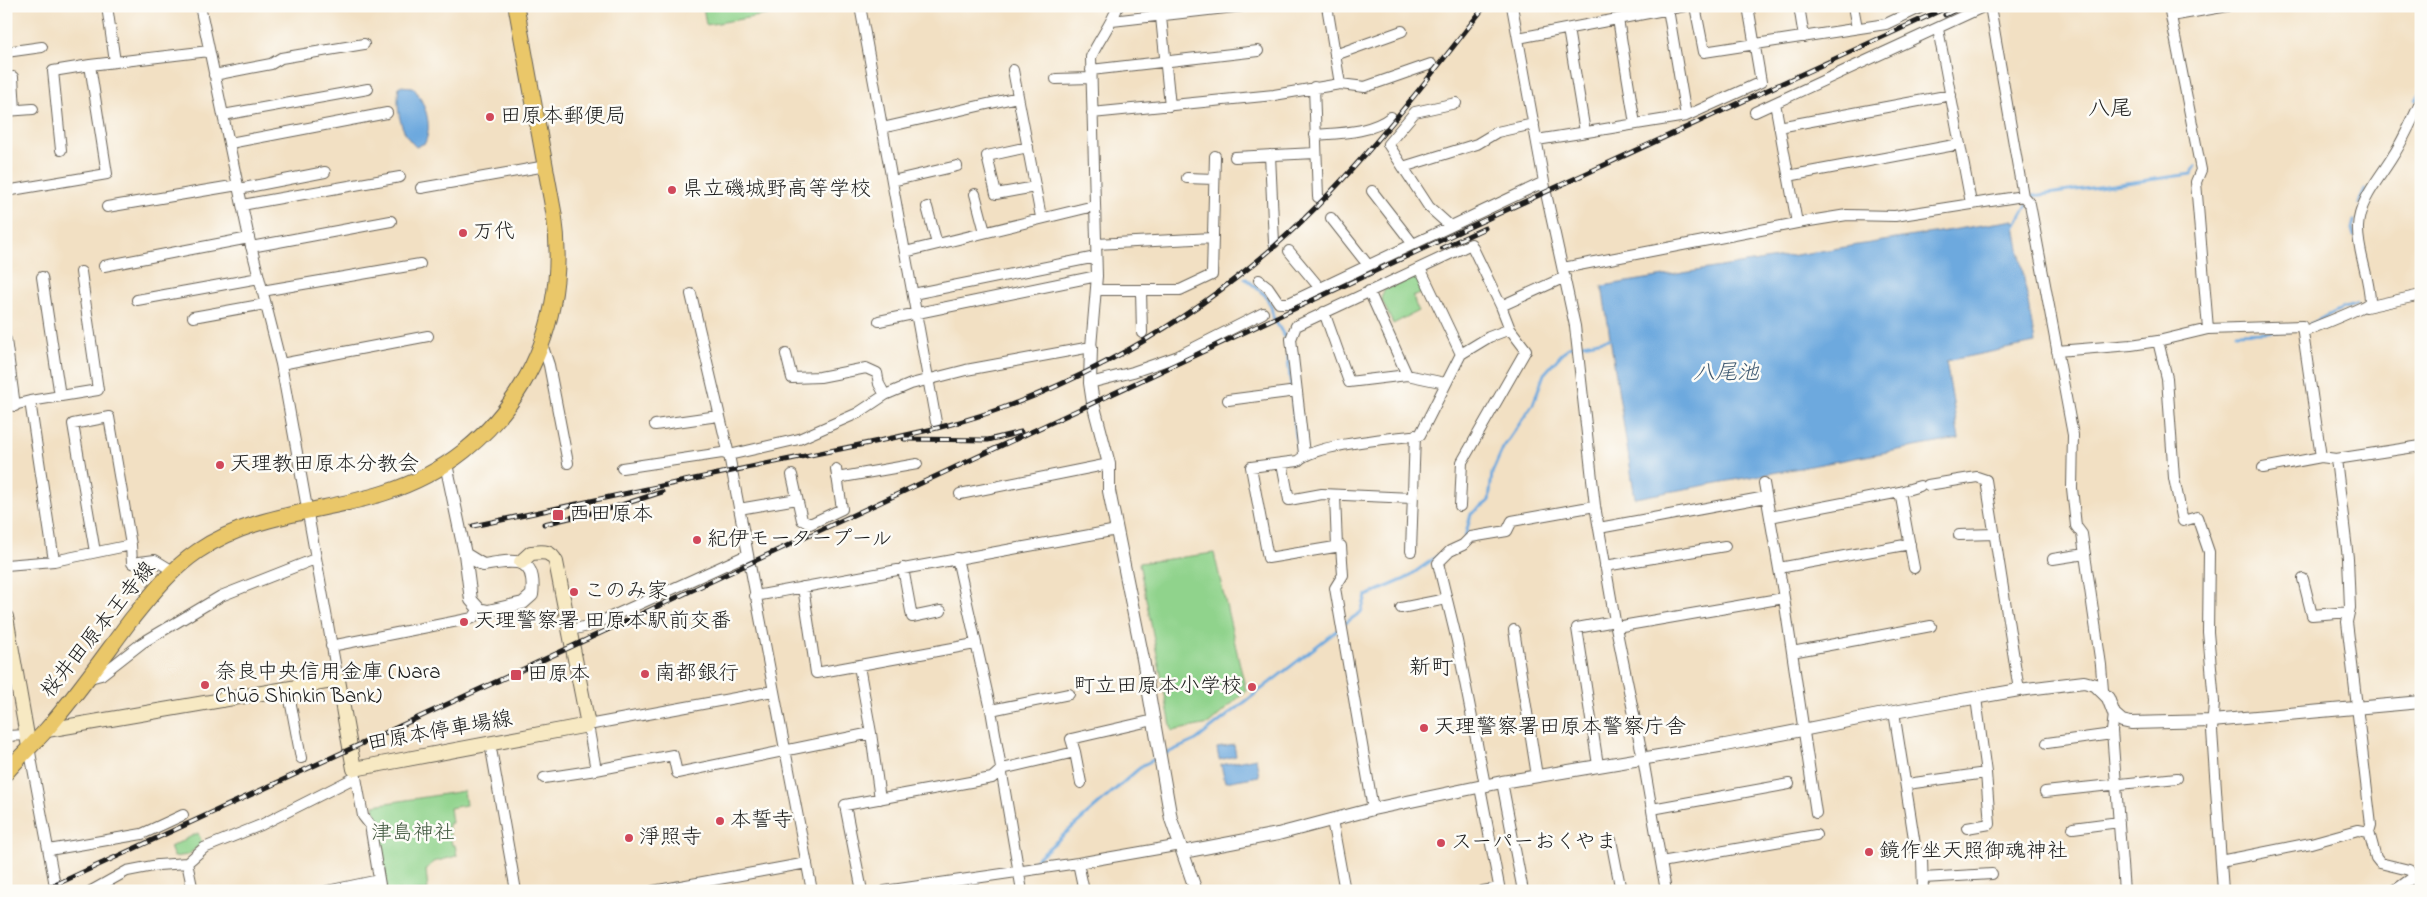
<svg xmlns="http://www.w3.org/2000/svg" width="2427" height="897" font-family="'Indie Flower','Klee One',sans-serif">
	<rect width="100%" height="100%" fill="#fdfcf7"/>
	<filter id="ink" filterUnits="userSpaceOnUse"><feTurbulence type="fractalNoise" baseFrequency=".02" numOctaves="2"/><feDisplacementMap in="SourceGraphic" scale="10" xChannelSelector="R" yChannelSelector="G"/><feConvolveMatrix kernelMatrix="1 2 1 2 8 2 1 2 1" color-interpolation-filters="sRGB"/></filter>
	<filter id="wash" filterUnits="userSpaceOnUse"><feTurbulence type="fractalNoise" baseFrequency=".0096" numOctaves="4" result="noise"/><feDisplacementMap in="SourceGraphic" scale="20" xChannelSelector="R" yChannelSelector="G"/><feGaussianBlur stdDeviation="1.12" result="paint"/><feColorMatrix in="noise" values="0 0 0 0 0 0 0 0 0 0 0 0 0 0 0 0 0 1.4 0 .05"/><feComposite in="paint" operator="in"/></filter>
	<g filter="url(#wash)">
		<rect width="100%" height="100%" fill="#f2e0c3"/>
		<!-- green -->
		<path fill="#90d38c" stroke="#567854" d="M703,6h116l-113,19z
			M1414,277l6,3 5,12 -12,5 5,14 -25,13 -12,-26 3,-8z
			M1214,553l32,138 -37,33 -37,7 -33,-168z
			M464,791l2,14 -16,3 2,15 -4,1 4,21h3l2,11 -24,6 -7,8 2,21h-41l-13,-86z
			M198,833l4,10 -14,12 -14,2 -4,-10z"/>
		<!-- water -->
		<path fill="#6da9de" stroke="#44627d" d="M399,86l14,1c12,16 20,37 12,56l-9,4c-17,-15 -20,-39 -17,-61z
			M2014,220l21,123 -89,18 13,78 -324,59 -33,-212z
			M1234,745l2,11 -17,4 -2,-12z
			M1256,758l3,18 -34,6 -4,-17z"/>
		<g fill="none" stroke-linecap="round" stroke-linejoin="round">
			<!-- stream -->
			<path stroke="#6da9de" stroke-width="3" d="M2416,100l5,-8
				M2391,149l19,-36
				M2030,200l3,-4 158,-22 5,-8
				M2359,203l6,-13
				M2013,230l14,-25
				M2354,236l-2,-7 2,-8
				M1245,278l20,17 6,11 2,11 13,22 12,116 -1,3
				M2310,324l33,-16 13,-3
				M2236,333l54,-2
				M1465,537l6,-23 18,-13 3,-28 11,-25 30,-44 11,-30 24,-27 46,-9
				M1344,624l17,-12 5,-16 39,-17 34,-24
				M1163,755l33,-15 144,-112
				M1025,869l118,-104 14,-7"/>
		</g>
	</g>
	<g filter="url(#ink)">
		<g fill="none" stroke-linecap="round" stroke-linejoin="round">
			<!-- minor casing -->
			<g stroke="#676156" stroke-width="12">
				<path id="minor" d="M107,6l8,56
					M200,6l49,232 32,126 57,316
					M860,6l76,416
					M1327,6l13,78
					M1512,6l34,187 29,133 20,180 21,121 27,132 23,132
					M1695,6l9,46 182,-28 38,-18
					M1799,6l5,31
					M1853,6l4,22
					M1990,6l33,190
					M2169,6l32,164 -5,12 12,147
					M1668,9l18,107
					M2171,16l57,-10
					M1161,17l9,89
					M1618,19l17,105
					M1112,21l131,-15
					M1568,29l17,103
					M1938,29l33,174
					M1518,38l167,-32
					M6,52l36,-5
					M1335,55l67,-24
					M1013,70l28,147
					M1091,70l167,-19
					M214,75l57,-11 10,-6 83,-14
					M13,77l2,33
					M1056,79l35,-1
					M1314,87l4,110
					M1775,103l22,120
					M6,111l27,-2
					M1755,112l230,-106
					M1092,113l182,-18 66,-11 25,3 66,-23
					M223,115l145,-26
					M1779,127l172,-32
					M882,128l136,-31
					M1315,135c25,-2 56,-2 76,-18
					M1537,140l149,-24 75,-34 -13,-76
					M230,143l157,-30
					M1028,147l-41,9 9,38 39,-7
					M61,150l-8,-79 37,-6
					M1270,155l4,88
					M1235,157l81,-4
					M1403,167l74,-23 20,-12 37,-8
					M1788,176l172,-32
					M1187,178l27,1
					M892,181l65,-15
					M421,188l125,-22
					M239,189l86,-17
					M6,191l101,-17 -17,-109 119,-14
					M1372,191l41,53
					M975,194l10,38
					M6,195v12
					M242,205l158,-28
					M107,207l131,-22
					M927,207l10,37
					M1331,218l37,47
					M1449,225l-20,-18 -41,-63 27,-32 41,-9
					M1096,244l117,-6
					M251,247l140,-26
					M1289,251l30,36
					M905,252l189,-46
					M104,266l145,-28
					M1420,268l41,86
					M1563,268l234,-45 50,-8 48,1 128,-20 7,8 43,231 -1,53 4,38 6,8 19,131 2,26
					M42,277l18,119
					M1259,280l9,7 11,16h10l255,-121
					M1096,290h84l32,-15 3,-119
					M1141,290l1,43
					M262,291l158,-27
					M1369,291l38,84 38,8
					M691,294l38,161 83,436
					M913,294l183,-37
					M137,300l122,-22
					M2366,307l55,-12
					M1324,312l25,70 58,-7
					M193,317l72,-13
					M879,321l218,-45
					M2303,332c11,-5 62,-24 67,-30 0,-25 -13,-50 -12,-75 1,-27 22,-49 35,-71 11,-17 19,-36 28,-55
					M6,340l9,66
					M2158,341l9,37 7,100 9,43 14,-4 12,35 -1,80 6,70 -2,29 11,160
					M542,344l7,21 19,98
					M2057,351l74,-6 27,-4 50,-12 94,-3 19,131 15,2 12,99 2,50 -3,14 24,203 -2,7
					M786,354l6,24 28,-1 46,-9 11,5 2,11 6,11
					M281,364l147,-28
					M1090,383l43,-11 43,-15 87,-44
					M1228,400l69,-9
					M30,401l68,-11 -17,-118
					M6,407l24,-6 24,160
					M655,425l63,-9
					M1304,454l-13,-115 5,-13 175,-82 30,62
					M2336,459l85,-13
					M1282,463l7,37 33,-6 90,4
					M622,468l100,-15 7,2 70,-16 59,-26 27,-18 26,-11 55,-14 125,-23 6,-71 -6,-219c8,-18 20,-32 27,-51
					M2263,468l58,-11
					M792,475l10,45 8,4 32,-15 -6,-40
					M837,478l80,-14
					M1764,483l20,115 32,215
					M1928,485l49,-8 9,3 33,210
					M1900,492l14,76
					M960,494l149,-30
					M1335,495l2,52
					M1460,506l2,-44 64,-112 -16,-21
					M739,509l58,-10
					M1770,517l130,-25 20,-6
					M1599,528l167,-31
					M1959,535l36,-1
					M1411,551l4,-116
					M95,552l-22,-128 36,-7 22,128 1,18 23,-3 18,11
					M957,558l34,152 31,181
					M2053,559l32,-5
					M6,565l48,-4 77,-16
					M1605,566l120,-20
					M903,568l9,49 29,-6
					M1779,568l131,-24
					M2303,579l9,36 37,-3
					M803,587l13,86 159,-29
					M755,596l362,-66
					M1401,608l45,-9
					M1616,627l168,-29
					M570,630l23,-5 154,-70
					M1514,630l23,146
					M331,646l142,-28 6,-9
					M1792,652l139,-26
					M859,666l12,67
					M86,679l15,-4 41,-32 79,-47 94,-37
					M288,689l13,69
					M773,691l-185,34 8,45 77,-15 4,18 194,-40 9,66
					M991,710l78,-16
					M1894,712l22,139 6,8 1,32
					M2114,714l-2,17 12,160
					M6,736l21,-1
					M490,743l26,148
					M2047,743l65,-9
					M29,747l27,144
					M1075,752l6,31
					M1598,765l-21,-137 38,-7
					M355,772l8,44 7,9 11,66
					M544,778l52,-8
					M1502,782l21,109
					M1907,784l79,-11
					M1485,785l-28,-144 -19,-78 12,-12 13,-6 8,-8 36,-6 5,-10 83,-15
					M1480,787l20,104
					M2045,792l132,-14
					M1373,809l-38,-221 8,-13 -2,-29 -73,12 -17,-91 47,-6c15,-17 97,-23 122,-26l41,-81 28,-17 21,-8 -9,-23 64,-29
					M1652,809l137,-25
					M1332,820l13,71
					M1967,828l23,-4 -4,-51 -10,-75
					M2073,828l46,-6
					M1611,840l10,51
					M49,850l93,-16 41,-19
					M2221,861l90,-18 47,-13 11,2 7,26 4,5 29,7 12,14
					M1661,862l155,-27
					M187,863l6,28
					M1078,863l6,28
					M1923,878l69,-4
					M91,891l36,-20 31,-6 29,-2 17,-15 57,-23 95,-48
					M327,891l52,-11
					M653,891l154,-28
					M862,891l-17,-86 147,-27 10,-9 73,-17 -4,-13 83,-19
					M885,891l193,-28 103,-18
					M1483,891l16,-3
					M2394,891l21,-15"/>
			</g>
			<!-- tertiary casing -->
			<g stroke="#676156" stroke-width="14">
				<path id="tertiary" d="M1091,347l-1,36 3,20 16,61v27l34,168 28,160 25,72
					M446,464l19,90 6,46 8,9 9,2 35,-8 9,-8c5,-42 -21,-34 -49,-30l-18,-11
					M1183,852l95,-18 95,-25 129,-27 223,-37 169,-33 125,-22 65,-8 11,3 13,13 6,16 8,7 9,2 81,-2 209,-19"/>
			</g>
			<!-- secondary casing -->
			<g stroke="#676156" stroke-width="16">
				<path id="secondary" d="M6,617l23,130
					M47,730l291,-50 16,89 234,-44 -32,-163c-6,-12 -13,-10 -25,-9l-10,9"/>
			</g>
			<!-- primary casing -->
			<g stroke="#676156" stroke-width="17">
				<path id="primary" d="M6,773c13,-16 28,-29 41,-44 30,-34 56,-72 83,-108 21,-26 40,-51 68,-70 56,-38 122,-38 186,-58 121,-38 189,-155 170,-279l-38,-208"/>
			</g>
			<!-- minor -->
			<use href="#minor" stroke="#fff" stroke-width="10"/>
			<!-- tertiary -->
			<use href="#tertiary" stroke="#fff" stroke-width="12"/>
			<!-- secondary -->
			<use href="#secondary" stroke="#f7e9c3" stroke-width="14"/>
			<!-- primary -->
			<use href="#primary" stroke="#eac769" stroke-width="15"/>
			<!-- rail casing -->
			<g stroke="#1c1c1c" stroke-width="5">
				<path id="rail" d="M1945,15l18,-9
					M1442,248l43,-20
					M904,439l84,1 33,-8
					M544,524l68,-16 50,-16
					M473,526c91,-19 182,-39 273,-58 63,-13 128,-25 191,-40 113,-28 230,-92 319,-166 89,-73 159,-167 229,-256
					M42,891l473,-218 950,-444 485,-223"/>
			</g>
			<!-- rail -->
			<use href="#rail" stroke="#fdfcf7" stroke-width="3" stroke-dasharray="9" stroke-linecap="butt"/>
		</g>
	</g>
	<!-- markers -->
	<g fill="#d1495b" stroke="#fdfcf7" stroke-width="2">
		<circle cx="490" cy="117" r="5"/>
		<circle cx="672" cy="190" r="5"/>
		<circle cx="463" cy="233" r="5"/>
		<circle cx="220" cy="465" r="5"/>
		<rect x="552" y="509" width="12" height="12" rx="2.5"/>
		<circle cx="697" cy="540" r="5"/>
		<circle cx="574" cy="592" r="5"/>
		<circle cx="464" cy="622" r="5"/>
		<circle cx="645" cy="674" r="5"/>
		<rect x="510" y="669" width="12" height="12" rx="2.5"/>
		<circle cx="205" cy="685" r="5"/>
		<circle cx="1252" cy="687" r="5"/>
		<circle cx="1424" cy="728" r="5"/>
		<circle cx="720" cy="821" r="5"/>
		<circle cx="629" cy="838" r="5"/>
		<circle cx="1441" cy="843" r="5"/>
		<circle cx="1869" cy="852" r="5"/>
	</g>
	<g text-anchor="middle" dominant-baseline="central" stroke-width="5" stroke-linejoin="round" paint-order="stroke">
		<!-- poi labels -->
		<g font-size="21" fill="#1c1c1c" stroke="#fdfcf7" text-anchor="start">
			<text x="500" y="117">田原本郵便局</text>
			<text x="682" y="190">県立磯城野高等学校</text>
			<text x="473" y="233">万代</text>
			<text x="230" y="465">天理教田原本分教会</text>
			<text x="569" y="515">西田原本</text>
			<text x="707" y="540">紀伊モータープール</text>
			<text x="584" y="592">このみ家</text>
			<text x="474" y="622">天理警察署 田原本駅前交番</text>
			<text x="215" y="673">奈良中央信用金庫 (Nara<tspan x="215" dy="24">Chūō Shinkin Bank)</tspan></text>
			<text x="655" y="674">南都銀行</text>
			<text x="527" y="675">田原本</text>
			<text x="1242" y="687" text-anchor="end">町立田原本小学校</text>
			<text x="1434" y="728">天理警察署田原本警察庁舎</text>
			<text x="730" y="821">本誓寺</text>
			<text x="639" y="838">淨照寺</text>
			<text x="1451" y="843">スーパーおくやま</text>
			<text x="1879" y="852">鏡作坐天照御魂神社</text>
		</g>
		<!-- street labels -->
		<g font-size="21" fill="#1c1c1c" stroke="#fdfcf7">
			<text transform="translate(99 630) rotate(-51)">桜井田原本王寺線</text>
			<text transform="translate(440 732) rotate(-10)">田原本停車場線</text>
		</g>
		<!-- park labels -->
		<g font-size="21" fill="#455c43" stroke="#fdfcf7">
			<text x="413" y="834">津島神社</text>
		</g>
		<!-- neighbourhood labels -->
		<g font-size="22" fill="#1c1c1c" stroke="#fdfcf7">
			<text x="2110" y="110">八尾</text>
			<text x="1431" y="669">新町</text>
		</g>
		<!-- water labels -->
		<g font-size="22" font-style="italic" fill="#405b73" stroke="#fdfcf7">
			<text x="1726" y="374">八尾池</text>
		</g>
	</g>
	<!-- margin -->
	<rect width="2427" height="897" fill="none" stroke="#fdfcf7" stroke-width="25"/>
</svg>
